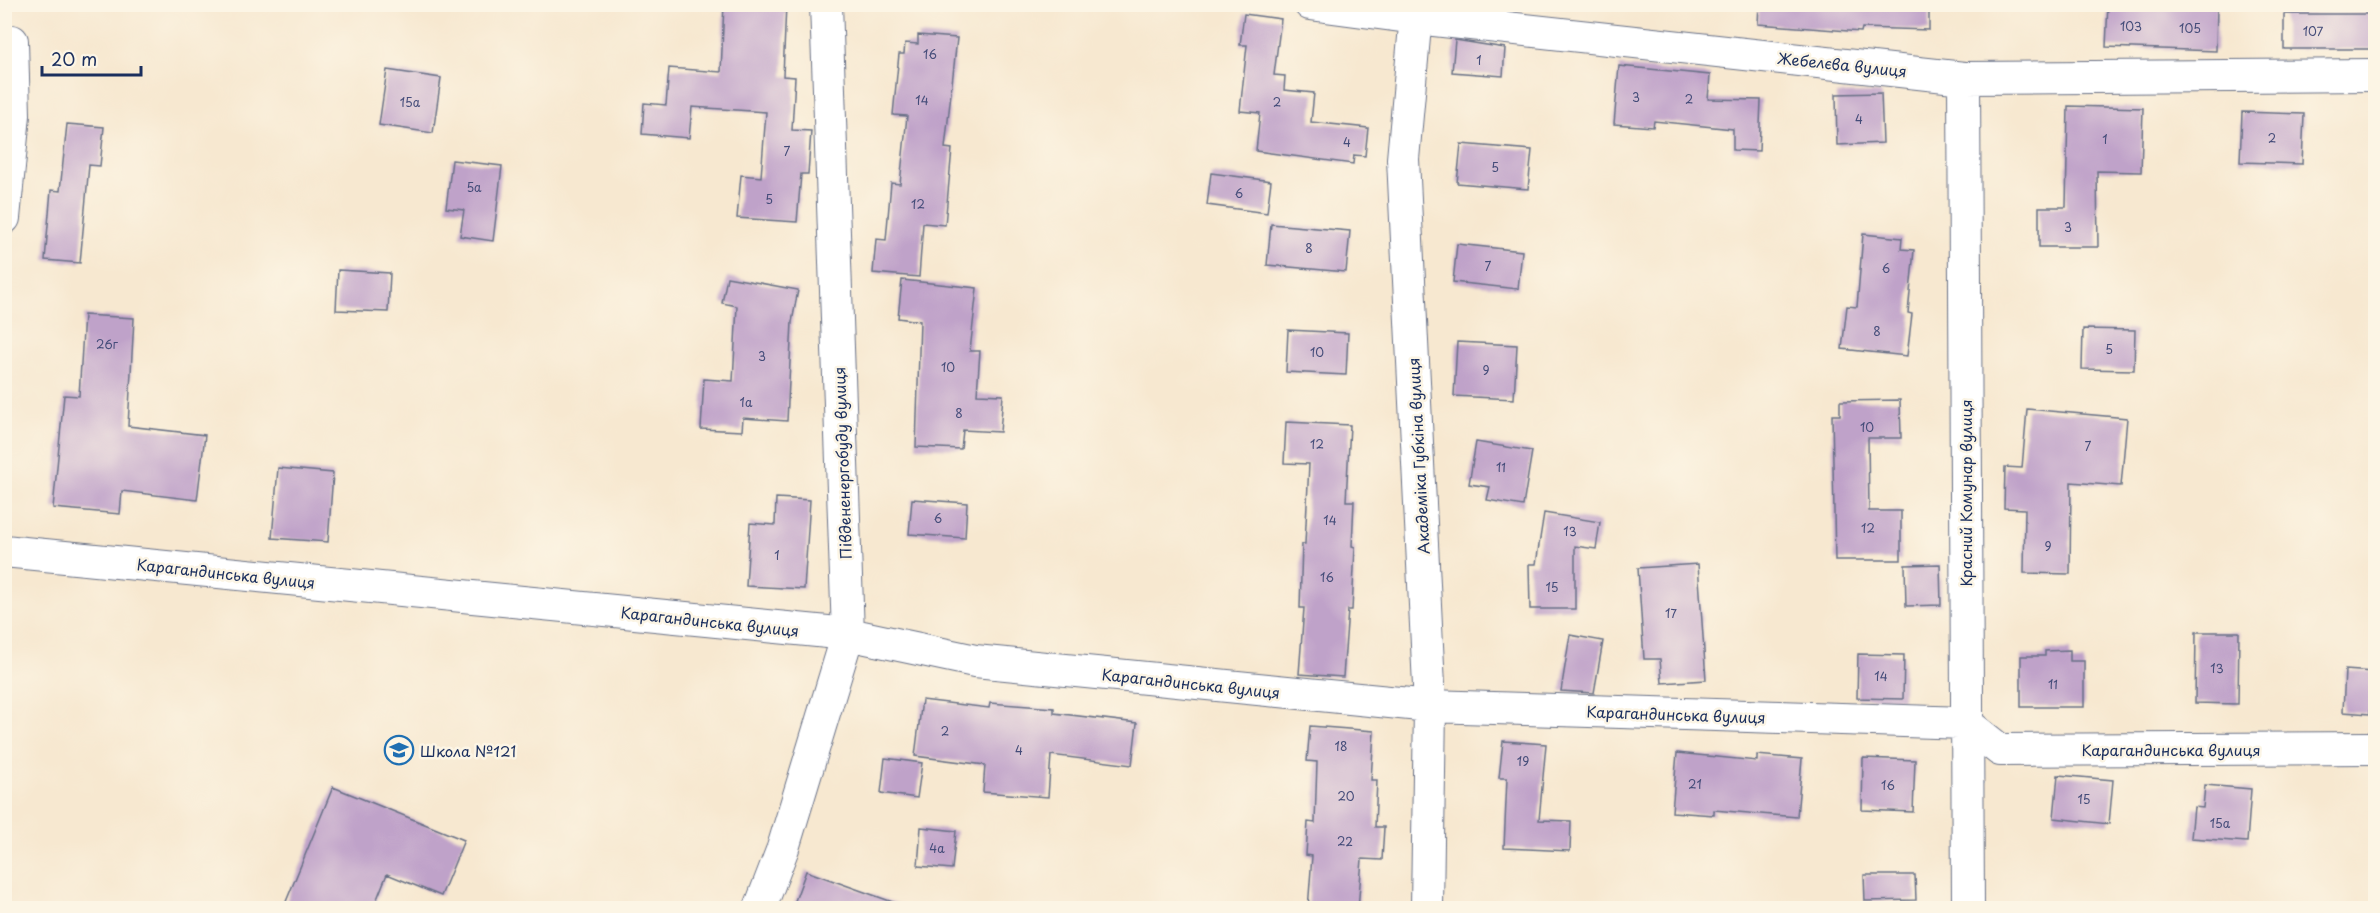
<svg xmlns="http://www.w3.org/2000/svg" width="2380" height="913" font-family="'Playpen Sans',sans-serif">
	<rect width="100%" height="100%" fill="#fcf5e5"/>
	<filter id="ink" filterUnits="userSpaceOnUse"><feTurbulence type="fractalNoise" baseFrequency=".0167" numOctaves="2"/><feDisplacementMap in="SourceGraphic" scale="12" xChannelSelector="R" yChannelSelector="G"/><feConvolveMatrix kernelMatrix="1 2 1 2 8 2 1 2 1" color-interpolation-filters="sRGB"/></filter>
	<filter id="wash" filterUnits="userSpaceOnUse"><feTurbulence type="fractalNoise" baseFrequency=".008" numOctaves="4" result="noise"/><feDisplacementMap in="SourceGraphic" scale="24" xChannelSelector="R" yChannelSelector="G"/><feGaussianBlur stdDeviation="1.35" result="paint"/><feColorMatrix in="noise" values="0 0 0 0 0 0 0 0 0 0 0 0 0 0 0 0 0 1.4 0 .05"/><feComposite in="paint" operator="in"/></filter>
	<g filter="url(#wash)">
		<rect width="100%" height="100%" fill="#f7e8d0"/>
		<g id="blocks">
			<!-- building -->
			<path fill="#bfa2c9" d="M724,4h62l-3,72 12,1 -3,53 19,1 -3,43h-7l-4,48 -60,-4 4,-43 20,2 5,-65 -74,-5 -3,31 -47,-4 2,-31 22,2 3,-37 52,4z
				M1759,4h170v26l-67,-2 -1,4 -103,-8z
				M2108,4l109,1 -1,46 -110,-4z
				M1244,14l37,5 -7,56 11,1 -1,14 30,3 -3,29 57,6 -3,28 -11,-1 -1,9 -97,-13 4,-38 -20,-2 7,-66h-7z
				M2284,14h92v35h-92z
				M918,35l39,3 -12,110 7,1 -7,76 -22,-2 -4,54 -46,-4 3,-34 10,1 5,-57 9,1 7,-68 -14,-1 6,-61h5l1,-11 13,1z
				M1455,40l50,8 -2,28 -51,-4z
				M1619,66l91,9 -2,24 53,1 -2,51 -26,-1v-21l-79,-8 -1,6 -39,-3z
				M387,70l54,8 -8,55 -54,-8z
				M1881,93l2,50 -46,2 -1,-51z
				M2068,106l75,2 -2,64 -44,-1 1,76h-59v-40h27z
				M2242,112l62,2 -2,50 -62,-2z
				M67,124l37,3 -4,39 -11,-1 -9,98 -35,-3 6,-70 9,1z
				M1461,144l71,6 -4,39 -71,-6z
				M452,160l50,6 -9,75 -33,-5 4,-26 -18,-2z
				M1211,173l60,8 -4,32 -60,-8z
				M1271,224l79,7 -4,41 -79,-7z
				M1863,234l39,4 -1,11 13,1 -6,63 4,1 -5,42 -65,-7 5,-43 10,1z
				M1457,244l65,7 -4,38 -65,-7z
				M338,270l52,3 -2,39 -52,-2z
				M727,277l71,13 -6,32 -5,99 -44,-3 -1,13 -41,-2 3,-50 29,2 4,-75 -15,-3z
				M902,280l75,8 -7,63h10l-3,43 26,1 -3,37 -37,-2 -2,19 -45,-2 4,-126 -22,-3z
				M84,315l50,3 -6,108 77,9 -8,65 -75,-9 -2,23 -67,-6 11,-113 15,1z
				M2083,329l52,1 -1,40 -52,-1z
				M1288,330l60,3 -2,42 -60,-3z
				M1457,342l60,3 -3,54 -60,-3z
				M1900,400l1,38h-33l1,73h32v49h-66l-3,-145h8v-14z
				M2027,409l100,9 -6,68 -50,-4 -1,92 -46,-1 1,-64 -21,-1 1,-41 17,1z
				M1286,422l64,3 -4,76h8l-2,45 3,1 -3,63h-4l-5,67 -44,-3 5,-66h-4l2,-64h3l4,-80 -25,-1z
				M1476,442l56,9 -9,55 -36,-6 3,-13 -21,-3z
				M278,468l55,5 -5,69 -56,-4z
				M776,498l34,2 -6,89 -58,-3 4,-63 25,2z
				M912,499l55,4 -2,35 -56,-4z
				M1544,513l56,9 -4,27 -21,-3v63h-45l-1,-45h7z
				M1698,564l8,116 -44,3 -2,-24h-16l-6,-91z
				M1940,564l1,41 -35,1 -1,-41z
				M2196,632h43l-1,72 -43,-1z
				M1570,635l33,6 -9,52 -33,-2z
				M2070,650v11h14v46h-63v-51h24v-5z
				M1858,654l46,1 -1,44 -46,-1z
				M2345,670l28,2 -3,42 -27,-2z
				M922,700l67,8 1,-5 64,5v5l83,10 -5,42 -81,-10 -3,42 -65,-5 2,-27 -70,-9z
				M1310,726l64,5 -3,49h6l-2,47h9l-2,33 -20,-1 -4,50h-50l4,-53 -6,-1 2,-33 7,1 2,-61 -10,-1z
				M1503,741l43,3 -7,76 32,1 -1,30 -66,-3 3,-70h-8z
				M1677,753l80,8v-6l45,4 -5,58 -83,-7v5l-42,-3z
				M885,758l37,5 -5,35 -36,-5z
				M1863,758l52,2 -2,52 -51,-2z
				M2058,775l55,5 -4,44 -55,-6z
				M2205,785l46,4 -4,53 -56,-4 3,-31 9,1z
				M333,787l131,53 -23,56 -54,-22 -14,35h-90z
				M921,827l35,4 -4,38 -34,-3z
				M806,871l95,34 -1,4h-108z
				M1864,875h51l1,25 -51,1z"/>
		</g>
	</g>
	<g filter="url(#ink)">
		<use href="#blocks" fill-opacity="0" stroke="#687086" stroke-width="1.5"/>
		<g fill="none" stroke-linecap="round" stroke-linejoin="round">
			<!-- minor casing -->
			<g stroke="#687086" stroke-width="34">
				<path id="minor" d="M1310,4l106,14 548,60 412,-3
					M1417,4l-14,155 27,547 -3,202
					M4,40l8,1 2,74 -10,103
					M1964,78l4,830
					M4,551l844,83 127,27 455,45 536,17 34,27 376,-2
					M760,908l23,-60 65,-214 -22,-630"/>
			</g>
			<!-- minor -->
			<use href="#minor" stroke="#fff" stroke-width="32"/>
		</g>
	</g>
	<!-- icons -->
	<defs>
		<g id="school-ring" transform="scale(1.5)"><circle r="9.5" fill="#fcf5e5" stroke="#1f6fb2" stroke-width="1.5"/><path d="M0-5L7-2L0 1L-7-2ZM-4 1L0 2.5L4 1V4Q0 6-4 4Z" fill="#1f6fb2"/></g>
	</defs>
	<g fill-rule="evenodd">
		<use href="#school-ring" x="399" y="750"/>
	</g>
	<g text-anchor="middle" dominant-baseline="central" stroke-width="5" stroke-linejoin="round" paint-order="stroke">
		<!-- number labels -->
		<g font-size="12" fill="#444c79">
			<text x="2131" y="26">103</text>
			<text x="2190" y="28">105</text>
			<text x="2313" y="31">107</text>
			<text x="930" y="54">16</text>
			<text x="1479" y="60">1</text>
			<text x="1636" y="97">3</text>
			<text x="1689" y="99">2</text>
			<text x="922" y="100">14</text>
			<text x="410" y="102">15а</text>
			<text x="1277" y="102">2</text>
			<text x="1859" y="119">4</text>
			<text x="2272" y="138">2</text>
			<text x="2105" y="139">1</text>
			<text x="1347" y="142">4</text>
			<text x="787" y="151">7</text>
			<text x="1495" y="167">5</text>
			<text x="474" y="187">5а</text>
			<text x="1239" y="193">6</text>
			<text x="769" y="199">5</text>
			<text x="918" y="204">12</text>
			<text x="2068" y="227">3</text>
			<text x="1309" y="248">8</text>
			<text x="1488" y="266">7</text>
			<text x="1886" y="268">6</text>
			<text x="1877" y="331">8</text>
			<text x="107" y="344">26г</text>
			<text x="2109" y="349">5</text>
			<text x="1317" y="352">10</text>
			<text x="762" y="356">3</text>
			<text x="948" y="367">10</text>
			<text x="1486" y="370">9</text>
			<text x="746" y="402">1а</text>
			<text x="959" y="413">8</text>
			<text x="1867" y="427">10</text>
			<text x="1317" y="444">12</text>
			<text x="2088" y="446">7</text>
			<text x="1501" y="467">11</text>
			<text x="938" y="518">6</text>
			<text x="1330" y="520">14</text>
			<text x="1868" y="528">12</text>
			<text x="1570" y="531">13</text>
			<text x="2048" y="546">9</text>
			<text x="777" y="555">1</text>
			<text x="1327" y="577">16</text>
			<text x="1552" y="587">15</text>
			<text x="1671" y="613">17</text>
			<text x="2217" y="668">13</text>
			<text x="1881" y="676">14</text>
			<text x="2053" y="684">11</text>
			<text x="945" y="731">2</text>
			<text x="1341" y="746">18</text>
			<text x="1019" y="750">4</text>
			<text x="1523" y="761">19</text>
			<text x="1695" y="784">21</text>
			<text x="1888" y="785">16</text>
			<text x="1346" y="796">20</text>
			<text x="2084" y="799">15</text>
			<text x="2220" y="823">15а</text>
			<text x="1345" y="841">22</text>
			<text x="937" y="848">4а</text>
		</g>
		<!-- street labels -->
		<g font-size="15" fill="#1b2f5e" stroke="#fcf5e5">
			<text transform="translate(1842 64) rotate(6)">Жебелєва вулиця</text>
			<text transform="translate(1418 456) rotate(-93)">Академіка Губкіна вулиця</text>
			<text transform="translate(842 463) rotate(-92)">Південенергобуду вулиця</text>
			<text transform="translate(1965 493) rotate(-90)">Красний Комунар вулиця</text>
			<text transform="translate(226 573) rotate(6)">Карагандинська вулиця</text>
			<text transform="translate(710 621) rotate(6)">Карагандинська вулиця</text>
			<text transform="translate(1191 683) rotate(6)">Карагандинська вулиця</text>
			<text transform="translate(1676 714) rotate(2)">Карагандинська вулиця</text>
			<text x="2171" y="749">Карагандинська вулиця</text>
		</g>
		<!-- poi labels -->
		<g font-size="15" fill="#1b2f5e" stroke="#fcf5e5" text-anchor="start">
			<text x="420" y="750">Школа №121</text>
		</g>
	</g>
	<!-- margin -->
	<rect width="2380" height="913" fill="none" stroke="#fcf5e5" stroke-width="24"/>
	<!-- scale -->
	<path d="M42 66v9h99v-9" fill="none" stroke="#1b2f5e" stroke-width="3"/>
	<text x="51" y="66" font-size="18" fill="#1b2f5e" stroke="#fcf5e5" stroke-width="4.5" paint-order="stroke">20 m</text>
</svg>
